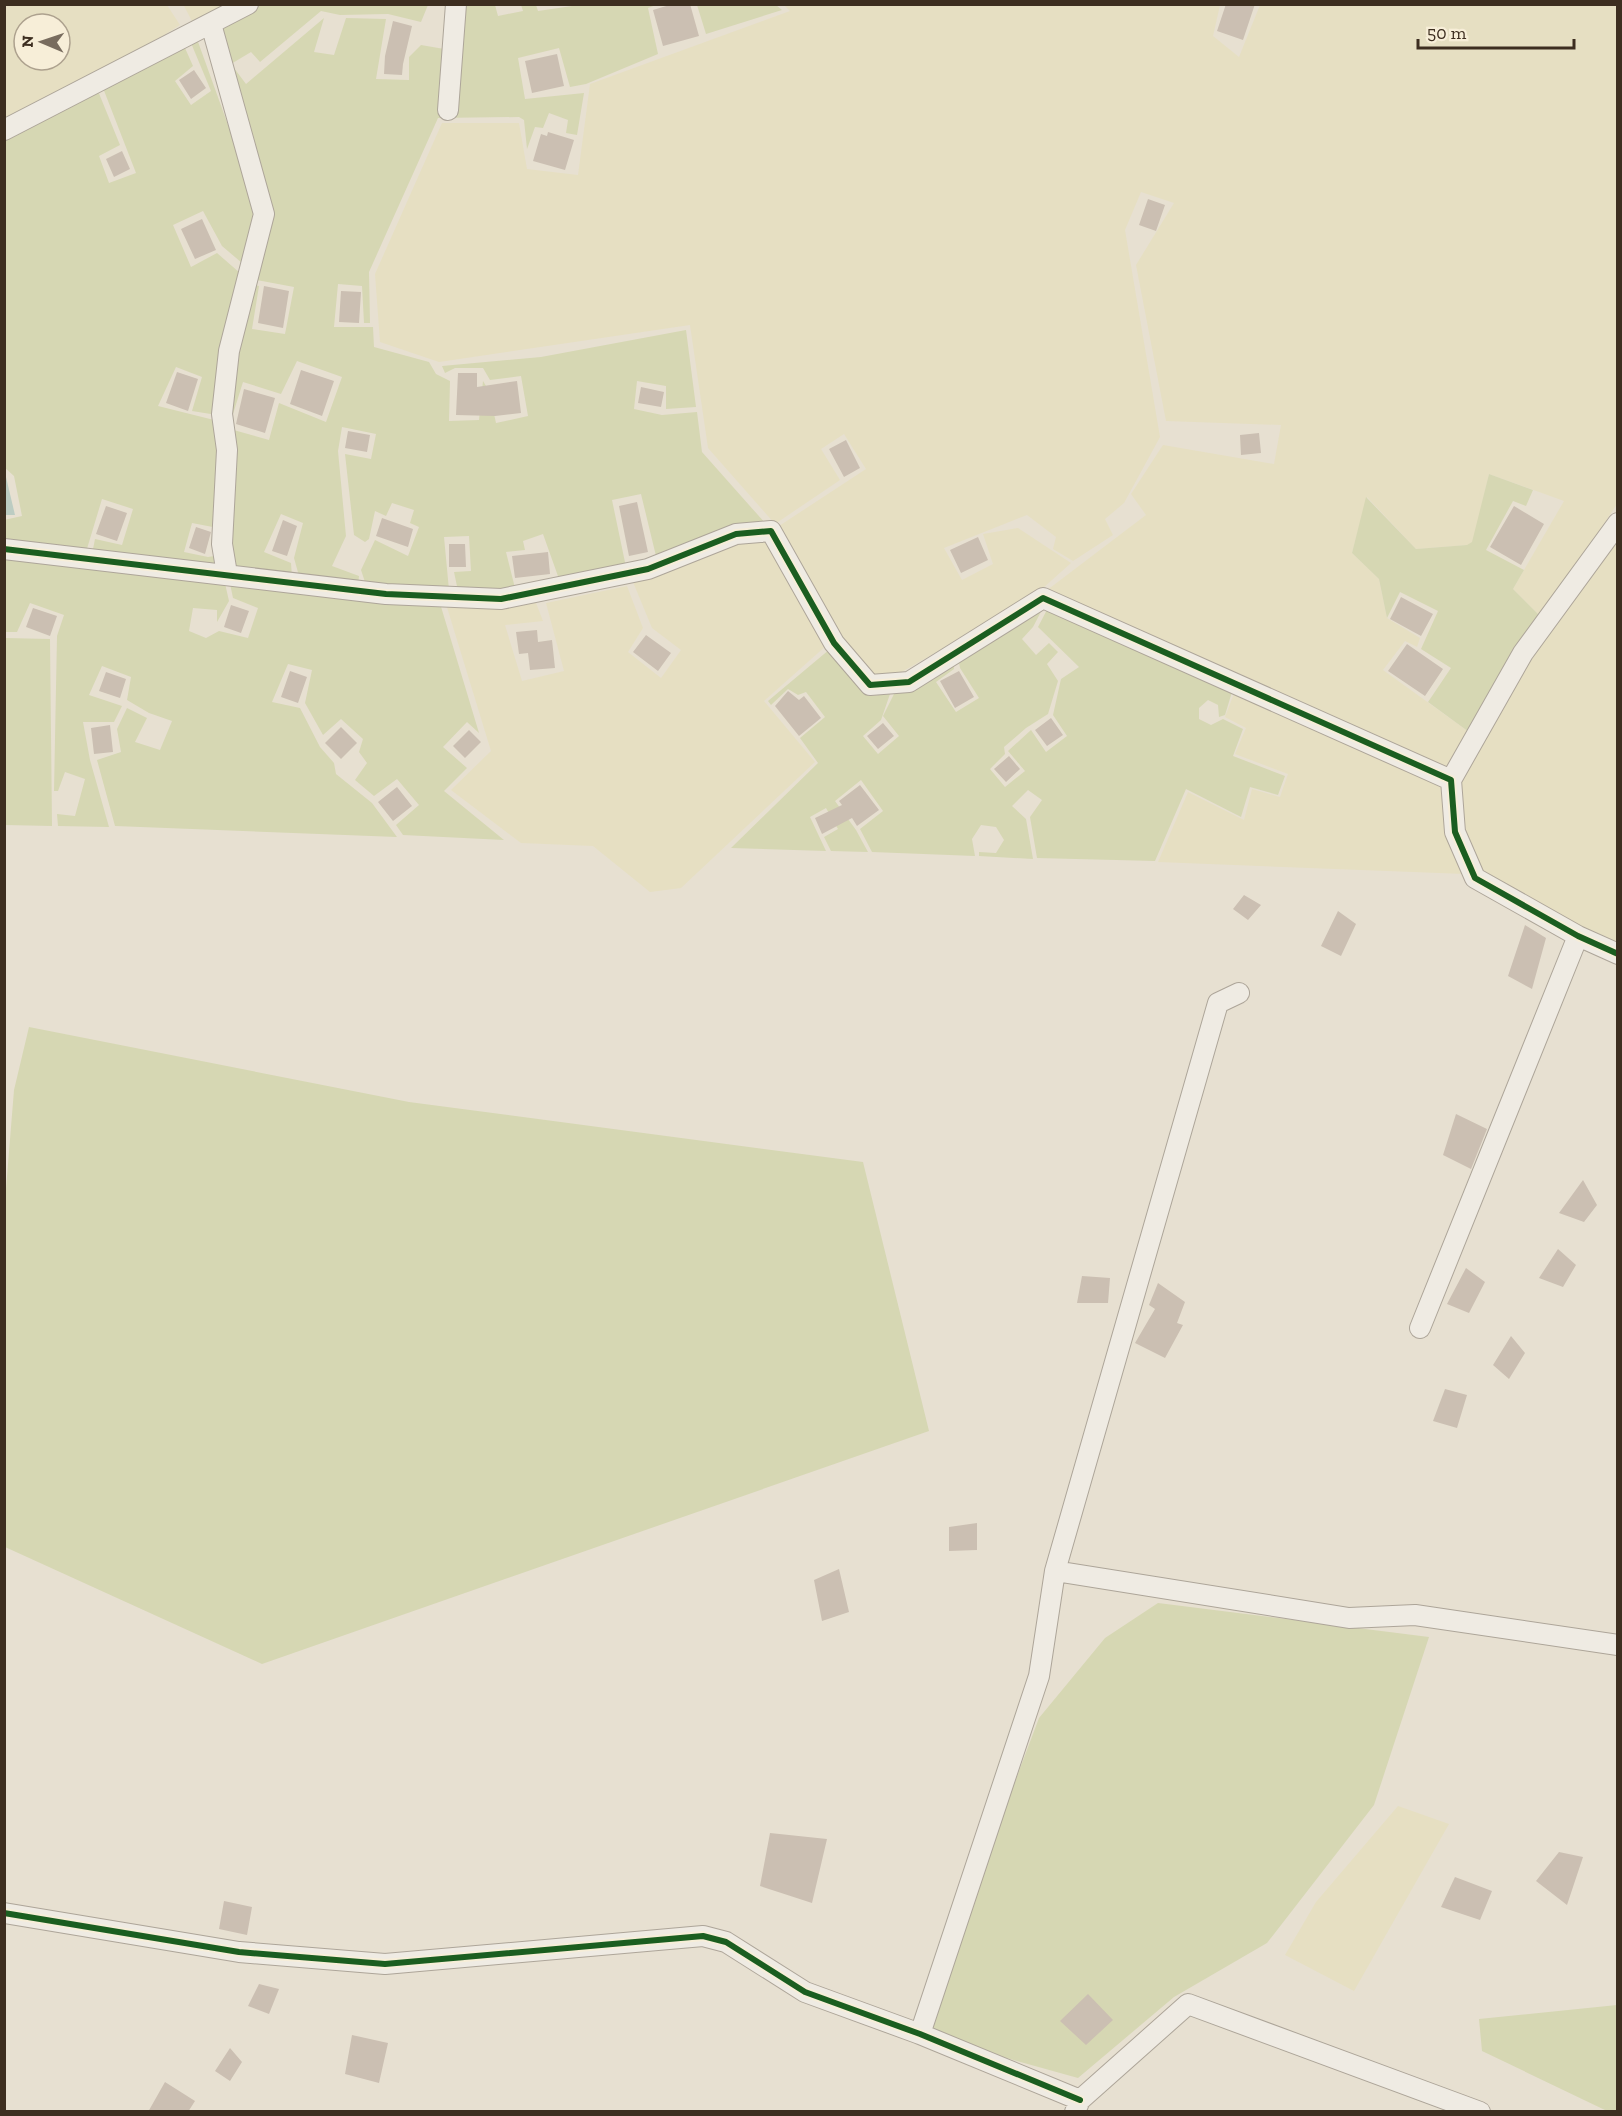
<svg xmlns="http://www.w3.org/2000/svg" width="1622" height="2116" font-family="'Zilla Slab',serif">
	<rect width="100%" height="100%" fill="#e7e0d1"/>
	<!-- farmland -->
	<path fill="#e6dfc2" fill-rule="evenodd" d="M183,4l44,1 -34,18z
		M5,5h162l13,20 -46,29 -129,71zM24,24h36v36h-36z
		M784,5h436l-7,31 26,21 21,-52h357v499l-75,114 -29,-29 51,-88 -75,-27 -16,68 -5,3 -52,4 -49,-52 -15,56 27,26 8,39 33,20 -3,9 -12,-6 -22,29 86,62 -24,42 -403,-180 104,-79 -15,-21 32,-49 111,19 7,-39 -115,-4 -30,-156 38,-62 -33,-11 -16,38 35,207 -36,66 -19,16 8,16 -40,26 -20,-12 3,-12 -29,-22 -83,33 18,32 31,-16 -10,-30 35,-6 53,35 -38,34 -149,85 -14,-5 -31,-35 -63,-114 90,-59 -22,-35 -23,15 19,31 -65,44 -67,-76 -18,-123 -251,37 -59,-20 -5,-68 67,-151h77l8,46 51,6 12,-91 200,-73z
		M1617,538v407l-131,-67 -26,-49 -2,-54 87,-136z
		M770,541l57,104 -63,56 51,61 -134,126 -31,4 -57,-46 -72,-3 -70,-53 40,-39 -45,-147 90,-1 7,18 -38,4 17,56 42,-10 -18,-68 81,-17 16,42 -15,24 33,26 20,-28 -29,-22 -19,-46 90,-37z
		M1238,683l206,94 21,97 -307,-12 30,-70 56,28 8,-31 28,8 8,-23 -53,-20 11,-26 -21,-11z
		M1398,1806l51,18 -95,167 -69,-36 31,-53z"/>
	<!-- green -->
	<path fill="#d6d7b3" d="M261,5h167l-7,17 -33,-8 -48,1 -19,-4 -61,51 -9,-10 -20,12 15,20 78,-66 -10,34 20,3 12,-37 40,1 -10,60 33,1v-23l12,-12 29,5 15,-45h30l3,11 25,-5 -2,-6h15l2,6 41,-6h77l-8,3 10,46 -72,30 -16,3 -11,-39 -41,10 7,41 59,-6 -7,42 -11,-2 2,-13 -19,-7 -6,15 -8,-1 -8,22 -3,-29 -5,-3 -81,1 -69,154 1,51h-6l-2,-37 -24,-2 -4,43h39l1,20 55,15 7,12 14,7 -1,40 30,-1 4,-39 6,10 7,32 32,-7 -7,-40 -31,4 -7,-12h-28l-10,5 -3,-7 99,-9 145,-27 10,77 -30,2v-23l-29,-5 -3,28 28,6 35,-3 5,40 63,71 -109,33 -15,-62 -29,6 14,67 -67,12 -16,-45 -20,7 2,9 -19,2 9,36 -22,5 -35,-2 -4,-19 17,-1 -2,-35 -25,1 5,53 -83,-5 -5,-15 14,-30 33,16 11,-29 -9,-4 4,-13 -22,-7 -6,13 -11,-5 -6,28 -4,3 -11,-7 -9,-81 26,5 5,-25 -34,-7 -4,24 8,85 -14,30 27,10 -1,10 -59,-10 -5,-18 9,-35 -22,-9 -17,38 27,11 1,14 -62,-9v-139l39,11 10,-37 47,19 16,-45 -45,-16 -16,33 -38,-12 -10,32h-5l19,-131 12,3 -7,43 33,5 9,-47 -43,-8 19,-64 -64,-180z
		M697,5h79l6,5 -76,24z
		M197,39l62,172 -17,52 -20,-17 -19,-35 -30,14 18,42 26,-14 23,20 -23,142 -25,-4 10,-34 -26,-10 -18,39 60,15v107l-26,-5 -8,29 24,5 13,-2 -1,14 -128,-15 3,-15 27,6 11,-36 -31,-10 -16,53 -81,-8 -1,-24 18,-4 -8,-40 -10,-9 1,-326 93,-50 22,54 -21,11 10,27 27,-10 -33,-85 82,-40 8,18 -18,15 16,24 20,-14 -20,-48z
		M1489,474l44,16 -7,16 -13,-5 -27,49 38,20 -11,19 29,29 -73,114 -41,-30 23,-34 -30,-19 17,-38 -38,-19 -13,26 -8,-39 -27,-26 14,-56 50,52 51,-4 5,-3z
		M4,557l220,22 5,22 -12,21v-12l-24,-2 -4,23 17,7 13,-7 29,7 10,-30 -25,-10 -4,-19 210,21 40,133 -12,-11 -24,25 24,21 -23,23 60,49 -101,-5 -7,-10 23,-20 -22,-26 -23,17 -19,-16 12,-17 -8,-11 4,-13 -22,-20 -18,16 -18,-32 7,-33 -24,-6 -16,38 28,6 20,39 14,16 2,11 36,29 25,34 -282,-11 -18,-66 24,-8 -4,-23 10,-21 20,10 -12,24 25,8 12,-29 -23,-8 -22,-13 4,-23 -29,-11 -13,29 33,11 -8,16h-31l7,38 19,67 -51,-1 -1,-12 18,2 10,-37 -20,-7 -7,19h-4l3,-155 7,-21 -34,-12 -13,29h-12z
		M1051,602l184,80 -10,33 -6,2 -1,-12 -10,-5 -9,8v11l12,6 12,-6 20,10 -10,27 52,20 -7,19 -28,-8 -9,30 -55,-28 -31,72 -118,-3 -7,-41 12,-17 -14,-10 -16,16 14,13 7,40 -54,-3v-4l17,1 8,-13 -8,-13 -15,-2 -9,14 3,17 -103,-4 -12,-23 23,-18 -22,-31 -26,21 21,29 12,22 -37,-1 -7,-14 14,-8 -12,-21 -16,9 16,34 -95,-3 87,-85 -18,-25 25,-21 -19,-25 -8,3 -10,-6 -17,16 -3,-4 62,-52 39,47 21,-2 -9,26 -18,16 15,18 21,-18 -16,-20 12,-24 58,-33 1,10 -18,13 20,30 23,-14 -19,-30 -2,-12 86,-50 -11,21 -11,12 14,16 13,-12 9,9 -11,12 11,17 -10,33 -22,14 -22,19 1,7 -15,15 15,18 20,-16 -17,-20 23,-21 15,22 21,-16 -14,-21 8,-36 18,-12 -41,-40z
		M5,638l45,1 2,187 -47,-1z
		M29,1027l380,75 454,60 66,269 -667,233 -257,-117v-346l9,-111z
		M1158,1603l271,34 -55,168 -107,138 -93,54 -96,81 -158,-44 119,-316 66,-80z
		M1617,2005v106h-10l-125,-60 -3,-32z"/>
	<!-- water -->
	<path fill="#bcccc2" d="M4,476l2,1 9,38h-10z"/>
	<!-- building -->
	<path fill="#cbbfb2" d="M673,4h17l9,32 -36,10 -10,-36z
		M1226,4h29l-12,36 -26,-9z
		M393,21l19,5 -9,38 -1,11 -18,-1 1,-18z
		M557,54l7,32 -32,7 -7,-32z
		M194,70l12,18 -15,11 -12,-19z
		M548,132l26,8 -9,30 -32,-9 8,-27 6,2z
		M122,151l8,18 -16,8 -8,-18z
		M1148,199l17,6 -9,26 -17,-6z
		M202,219l14,31 -21,9 -14,-30z
		M264,286l25,5 -6,37 -25,-5z
		M341,291l20,1 -2,31 -20,-1z
		M301,370l33,11 -12,35 -32,-12z
		M177,372l21,7 -10,32 -22,-8z
		M458,373h19v14l40,-6 4,32 -26,3 -39,-1z
		M641,387l23,5 -3,15 -23,-4z
		M244,389l31,9 -10,35 -29,-9z
		M348,431l22,4 -3,17 -22,-4z
		M1259,433l2,20 -20,2 -1,-20z
		M846,440l14,28 -16,9 -15,-28z
		M637,502l11,50 -19,4 -10,-50z
		M106,506l21,7 -10,28 -21,-7z
		M1514,506l30,18 -23,41 -31,-18z
		M382,518l31,11 -5,18 -32,-11z
		M283,520l14,6 -10,30 -15,-5z
		M196,527l15,5 -6,22 -16,-6z
		M978,537l10,23 -27,13 -11,-23z
		M449,544h16l1,23h-17z
		M548,552l2,22 -35,4 -3,-22z
		M1401,597l32,17 -12,22 -31,-17z
		M231,605l18,6 -8,22 -17,-6z
		M33,608l24,8 -7,20 -24,-9z
		M537,630l1,12 14,-2 3,28 -25,2 -2,-17 -9,1 -3,-22z
		M646,635l25,18 -13,18 -25,-19z
		M1407,644l36,25 -18,27 -37,-25z
		M290,671l17,6 -9,26 -17,-6z
		M959,671l15,26 -19,11 -15,-27z
		M106,672l20,7 -6,19 -21,-7z
		M788,691l11,9 5,-4 17,22 -22,18 -24,-30z
		M1051,718l12,17 -16,11 -12,-16z
		M883,723l11,13 -16,13 -11,-13z
		M110,725l3,27 -19,2 -3,-26z
		M341,727l16,16 -16,16 -16,-16z
		M469,730l12,12 -16,16 -12,-12z
		M1009,756l11,13 -14,13 -12,-13z
		M860,785l19,25 -22,16 -5,-8 -30,16 -7,-16 27,-13 -3,-4z
		M397,787l15,19 -19,15 -15,-19z
		M1244,895l17,10 -13,15 -15,-11z
		M1338,911l18,13 -15,32 -20,-10z
		M1525,925l21,13 -14,51 -24,-13z
		M1456,1114l31,15 -16,40 -28,-14z
		M1583,1180l14,25 -13,17 -25,-9z
		M1558,1249l18,16 -13,22 -24,-9z
		M1466,1268l19,14 -16,31 -22,-9z
		M1082,1276l28,2 -2,25h-31z
		M1158,1283l27,19 -8,21 6,2 -18,33 -30,-15 20,-34 -6,-4z
		M1511,1336l14,17 -16,26 -16,-14z
		M1445,1389l22,6 -10,33 -24,-7z
		M977,1523v27l-28,1v-24z
		M839,1569l10,43 -27,9 -8,-41z
		M770,1833l57,6 -15,64 -52,-17z
		M1559,1852l24,5 -16,48 -31,-24z
		M1455,1877l37,14 -12,29 -39,-13z
		M224,1901l28,6 -5,28 -28,-6z
		M259,1984l20,5 -10,25 -21,-8z
		M1088,1994l25,26 -27,25 -26,-24z
		M352,2035l36,8 -9,40 -34,-9z
		M230,2048l12,14 -12,19 -15,-10z
		M165,2082l30,19 -7,11h-40z"/>
	<g fill="none" stroke-linecap="round" stroke-linejoin="round">
		<!-- street casing -->
		<g stroke="#ada599" stroke-width="22">
			<path id="street" d="M211,24l53,190 -35,137 -7,63 5,36 -5,94 5,30
				M448,110l8,-106
				M4,130l244,-126
				M4,549l382,45 115,5 147,-30 88,-35 35,-3 63,112 36,42 39,-3 134,-84 408,182 4,52 20,46 103,58 40,18
				M1451,780l72,-127 95,-130
				M1420,1328l158,-392
				M1055,1571l294,47 66,-3 203,30
				M4,1913l235,39 146,12 318,-28 23,6 79,50 115,42 160,66
				M920,2034l119,-358 16,-105 163,-568 21,-10
				M1075,2112l5,-12 108,-96 292,108"/>
		</g>
		<!-- street -->
		<use href="#street" stroke="#efebe3" stroke-width="20"/>
		<!-- cycleway casing -->
		<g stroke="#f7eed8" stroke-width="10">
			<path id="cycleway" d="M4,549l382,45 115,5 147,-30 88,-35 35,-3 63,112 36,42 39,-3 134,-84 408,182 4,52 20,46 103,58 40,18
				M4,1913l235,39 146,12 318,-28 23,6 79,50 115,42 160,66"/>
		</g>
		<!-- cycleway -->
		<use href="#cycleway" stroke="#1b5e20" stroke-width="6"/>
	</g>
	<!-- border -->
	<rect width="1622" height="2116" fill="none" stroke="#3d2e20" stroke-width="12"/>
	<!-- north arrow -->
	<g transform="translate(42 42) rotate(272)"><circle r="28" fill="#f7eed8" stroke="#ada18e" stroke-width="1.5"/>
	<path d="M0-4.5L10 22L0 15L-10 22Z" fill="#786c5e"/>
	<text y="-9" font-size="16" font-weight="bold" text-anchor="middle" fill="#3d2e20">N</text>
	</g>
	<!-- scale -->
	<path d="M1418 39v9h156v-9" fill="none" stroke="#3d2e20" stroke-width="3"/>
	<text x="1427" y="39" font-size="18" fill="#3d2e20" stroke="#f7eed8" stroke-width="4.5" paint-order="stroke">50 m</text>
</svg>
